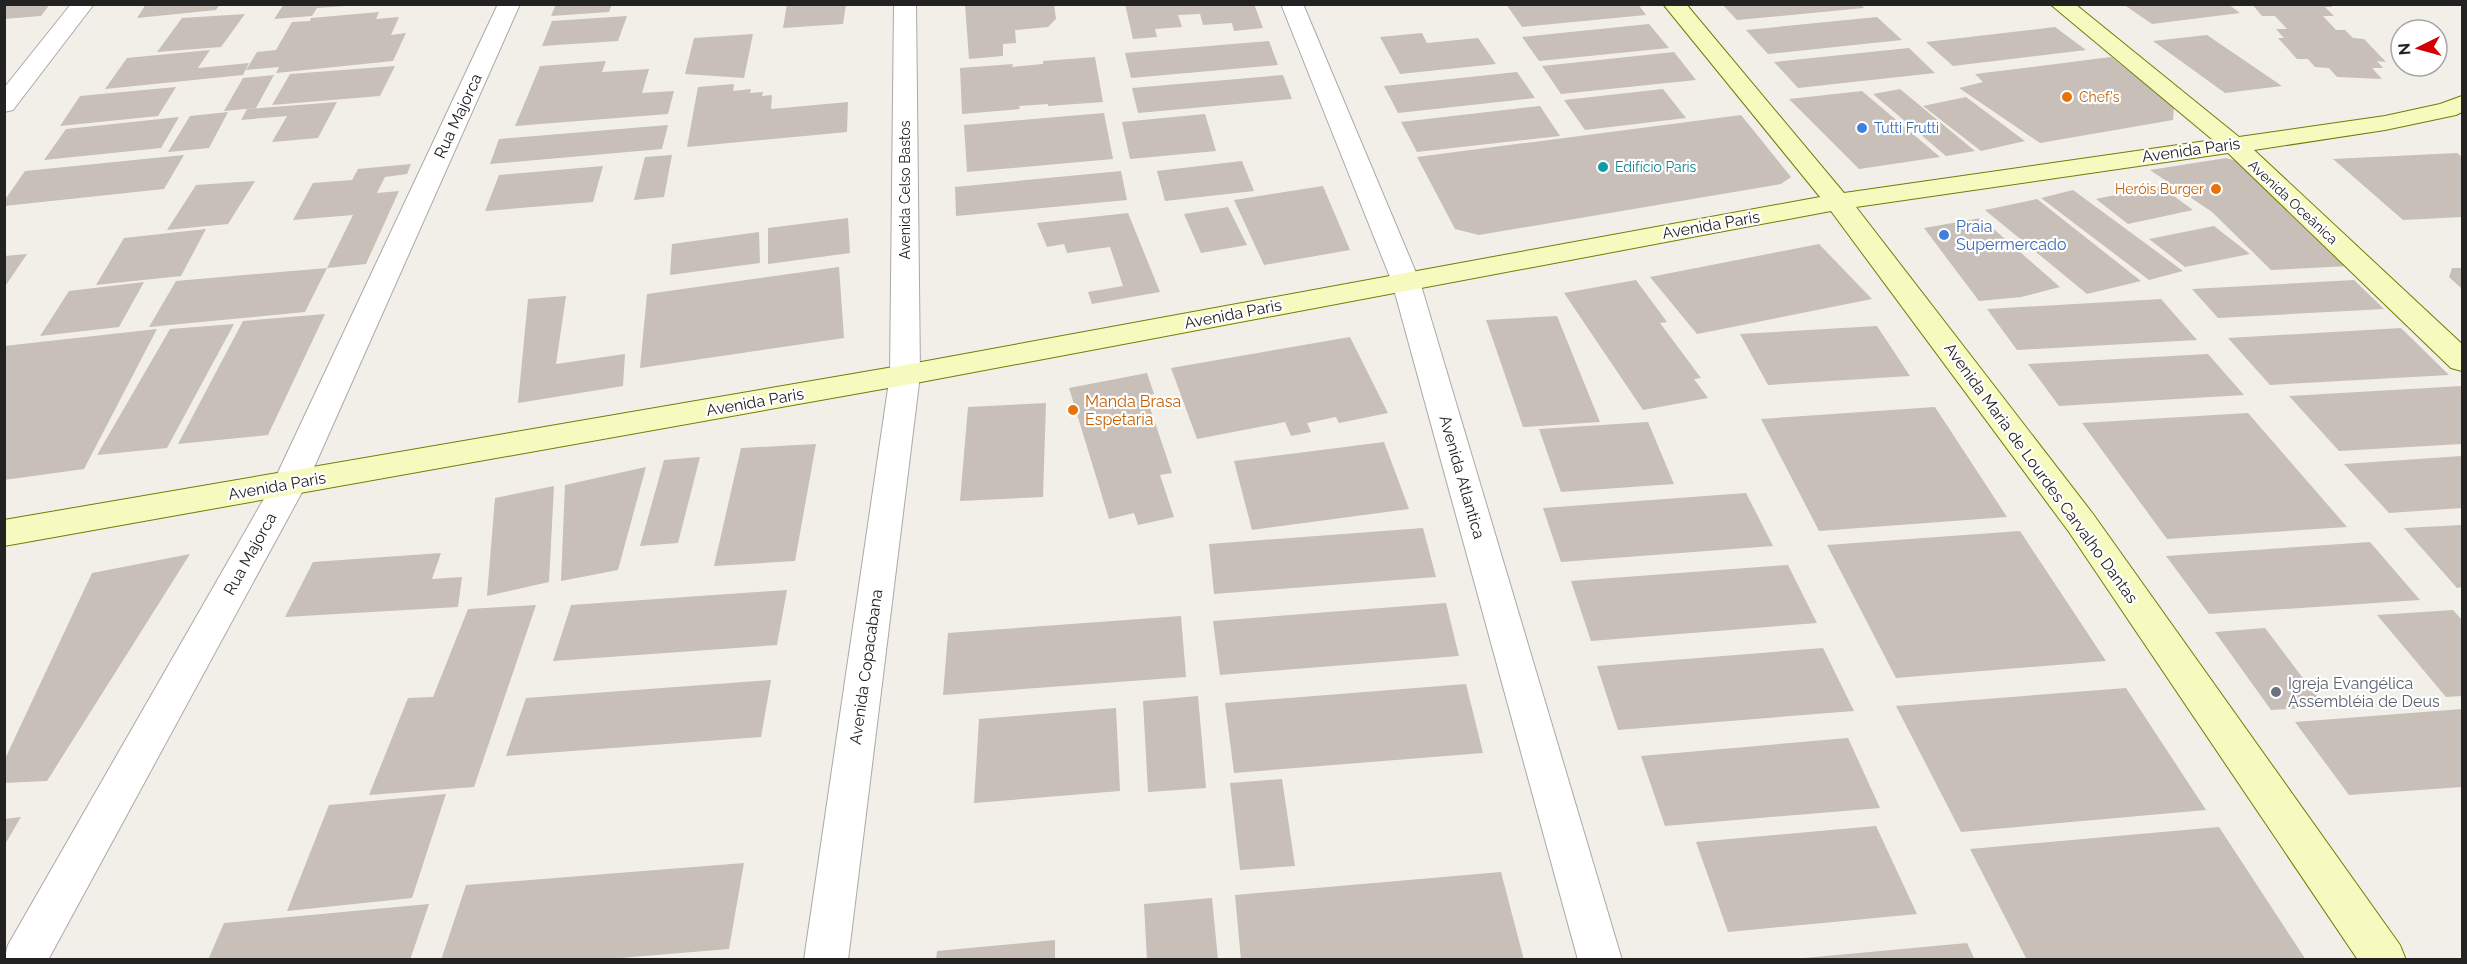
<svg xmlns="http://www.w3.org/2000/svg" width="2467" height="964" font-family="Raleway,sans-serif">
	<rect width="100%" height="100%" fill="#f2efe9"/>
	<!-- building -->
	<path fill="#c7bfb8" d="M4,4h46l-9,12 -37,3z
		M146,4h74l-4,6 -79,8z
		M284,4h62v2l-29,2 -5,8 -38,3z
		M556,4h56l-3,8 -58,4z
		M787,4h59l-3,20 -60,4z
		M965,4h89l2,15 -8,8 -33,3 1,13 -13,1v12l-34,3z
		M1125,4h129l9,24 -29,3 -2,-8 -29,2 -3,-11 -22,1 4,12 -27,2 2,8 -24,2z
		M1506,4h132l8,11 -124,12z
		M1722,4h138l4,4 -127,12z
		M2123,4h105l12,9 -88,11z
		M2252,4h78l2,3h-7l9,9h-11l13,14h9l8,8 11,1 22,23 -9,-1 6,7h-11l10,11 -45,-2 -8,-9 -14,-1 -7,-8h-11l-19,-21h6l-8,-9h11l-12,-13h-13z
		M379,12l-3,7 23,-2 -8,18 15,-2 -13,28 -117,12 3,-6 -33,3 11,-18 19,-2 16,-28 18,-1 1,-3z
		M245,14l-24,33 -64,5 25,-34z
		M627,16l-9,25 -76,5 10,-25z
		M1877,17l25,23 -134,14 -22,-24z
		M1649,24l20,24 -130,13 -17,-24z
		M2055,27l31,23 -133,16 -27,-24z
		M1422,33l5,10 51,-5 18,26 -96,10 -20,-37z
		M753,34l-9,44 -59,-4 9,-36z
		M2207,35l75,51 -57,7 -72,-52z
		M1269,41l9,24 -147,13 -6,-25z
		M1909,48l26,25 -137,15 -24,-26z
		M210,50l-12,18 51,-5 -6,12 -138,14 22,-31z
		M1674,52l22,28 -135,14 -19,-28z
		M1095,57l8,45 -55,4v-2l-29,2 1,3 -58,5 -2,-46 53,-4 -1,3 31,-3v-3z
		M2111,57l63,49 -1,14 -133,23 -81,-55 24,-6 -8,-8z
		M606,61l-4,11 47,-3 -7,24 32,-2 -6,23 -153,12 25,-60z
		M395,66l-15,30 -108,9 18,-31z
		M1517,72l18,26 -137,15 -14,-27z
		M274,75l-18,33 -32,3 19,-33z
		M1283,75l9,24 -154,14 -6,-25z
		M734,84l-1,7 18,-2 -1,4 13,-1 -1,4 10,-1 -1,14 77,-7 -1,30 -160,15 11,-60z
		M176,87l-18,29 -98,10 20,-30z
		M1663,89l23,29 -101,12 -21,-30z
		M1900,89l75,62 -29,5 -73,-62z
		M1862,91l78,66 -81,12 -70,-70z
		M1966,97l59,44 -44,10 -58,-45z
		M337,102l-19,36 -46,4 15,-26 -46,4 6,-11z
		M1540,106l20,30 -143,16 -16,-30z
		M228,112l-19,36 -41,4 22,-36z
		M1104,113l9,46 -146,13 -3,-47z
		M1205,114l11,37 -86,8 -8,-37z
		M1741,115l50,62 -10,7 -302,51 -24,-6 -38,-72z
		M179,117l-18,31 -117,12 22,-31z
		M668,125l-6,24 -172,15 9,-25z
		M2457,153l5,4v60l-59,3 -70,-61z
		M184,155l-20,34 -160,17v-5l21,-30z
		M672,155l-8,42 -30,3 11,-43z
		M2226,158l11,3 112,105 -78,4 -59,-58 -62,-42z
		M1242,161l12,30 -89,10 -8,-30z
		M411,164l-4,10 -22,3 -8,16 22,-2 -33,73 -39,4 26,-53 -60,5 20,-37 39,-3 6,-11z
		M603,166l-10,36 -108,9 14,-36z
		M1121,171l6,29 -171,16 -1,-29z
		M255,181l-27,43 -61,6 29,-45z
		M1323,186l27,64 -86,15 -30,-65z
		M2160,186l33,24 -65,14 -32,-25z
		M2073,190l110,81 -34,9 -108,-82z
		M2037,199l104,82 -54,13 -102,-84z
		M1228,207l19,38 -46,8 -17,-39z
		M1128,213l32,79 -68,12 -4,-12 35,-6 -13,-39 -43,6 -3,-9 -17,3 -10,-24z
		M848,218l2,35 -82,11v-36z
		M1981,218l79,69 -39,10 -42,4 -55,-73z
		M2214,226l36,28 -65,13 -36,-28z
		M206,229l-25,47 -85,9 28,-47z
		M759,232l1,31 -90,12 2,-31z
		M1819,244l53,55 -175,35 -47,-57z
		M27,254l-23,34v-32z
		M839,267l5,71 -204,30 7,-74z
		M327,268l-22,44 -156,15 27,-46z
		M2452,268h10v21l-13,-12z
		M1636,280l31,42 -7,1 41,55 -7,1 14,19 -65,12 -79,-117z
		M2354,280l30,29 -166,9 -26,-29z
		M144,282l-25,45 -79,9 29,-45z
		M566,296l-10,68 69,-10 -2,32 -105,17 10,-104z
		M2161,299l36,41 -180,10 -30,-41z
		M325,314l-57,121 -90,9 65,-123z
		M1557,316l43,106 -77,5 -37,-107z
		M234,324l-67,124 -70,7 73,-126z
		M1877,326l33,50 -142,9 -28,-51z
		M2401,328l48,47 -179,10 -42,-47z
		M157,329l-73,140 -80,11v-134z
		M1350,337l38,76 -49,10 -3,-6 -29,6 4,9 -20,4 -6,-14 -88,17 -26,-71z
		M2208,354l36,41 -185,11 -31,-42z
		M1147,373l7,21 -8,2 26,77 -12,2 14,42 -36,8 -4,-12 -25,6 -40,-131z
		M2462,386v58l-123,7 -50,-55z
		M1046,403l-3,94 -83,4 8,-94z
		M1935,407l72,110 -188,14 -58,-112z
		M2248,413l99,114 -180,12 -85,-116z
		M1648,422l26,62 -113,8 -22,-63z
		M1384,442l25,67 -157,21 -18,-69z
		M816,444l-21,117 -81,5 27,-118z
		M2462,456v52l-73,5 -45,-49z
		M700,457l-22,86 -38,3 24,-86z
		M646,467l-28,103 -57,11 4,-96z
		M554,486l-5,96 -62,14 8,-98z
		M1746,493l27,53 -212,16 -18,-54z
		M2462,525v62l-5,1 -53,-60z
		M1423,528l13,49 -222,17 -5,-50z
		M2020,531l86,130 -210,17 -69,-133z
		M2370,542l50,58 -211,14 -43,-58z
		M441,553l-9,26 30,-2 -4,30 -173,10 28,-55z
		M190,554l-143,227 -43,2v-22l88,-188z
		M1788,565l29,58 -226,18 -20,-60z
		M787,590l-10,55 -224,16 18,-56z
		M1446,603l13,53 -239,19 -7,-54z
		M536,605l-62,182 -105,8 39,-97 25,-1 35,-88z
		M2453,610l9,10v76l-16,1 -69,-82z
		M1181,616l5,61 -243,18 5,-62z
		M2265,628l60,79 -54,3 -56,-78z
		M1823,648l31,63 -236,19 -21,-64z
		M771,680l-10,57 -255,19 20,-58z
		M1466,684l17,69 -249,20 -9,-70z
		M2126,688l80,122 -245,22 -65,-126z
		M1198,696l8,92 -58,4 -5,-91z
		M1116,708l4,83 -146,12 5,-84z
		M2462,709v78l-113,8 -54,-73z
		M1848,738l32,70 -215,18 -24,-70z
		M1282,779l13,87 -55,4 -10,-87z
		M446,794l-34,104 -125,13 42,-106z
		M21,817l-17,29v-27z
		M1876,826l41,88 -189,18 -32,-90z
		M2219,827l87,133h-279l-57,-111z
		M744,863l-15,86 -133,11h-155l25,-75z
		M1501,872l23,88h-283l-6,-65z
		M1212,898l6,62h-71l-3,-56z
		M429,904l-19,56h-202l16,-37z
		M1055,940v20h-119l1,-9z
		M1967,943l8,17h-171v-2z"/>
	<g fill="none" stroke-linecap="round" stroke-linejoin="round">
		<!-- street casing -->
		<g stroke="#a9a9a9" stroke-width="2">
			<path id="street" d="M71,4h23l-81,106 -9,2v-24z
				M498,4h22l-213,479 -259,477h-44l4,-15 265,-462z
				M894,4h22l4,371 -72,585h-44l86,-585z
				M1281,4h22l117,278 202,678h-44l-186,-678z"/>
		</g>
		<!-- secondary casing -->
		<g stroke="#707d05" stroke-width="2">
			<path id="secondary" d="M1663,4h23l158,189 369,-53 -163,-136h25l164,133 146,-21 55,-12 22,-8v16l-6,3 -71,15 -131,20 208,194v27l-11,-3 -223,-215 -372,54 237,307 307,431 6,15h-48l-289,-428 -238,-321 -926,174 -901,161v-26l901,-155 915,-168z"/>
		</g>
		<!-- street -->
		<use href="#street" fill="#fff" fill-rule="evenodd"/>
		<!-- secondary -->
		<use href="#secondary" fill="#f7fabf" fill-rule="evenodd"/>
	</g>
	<!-- markers -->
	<g fill="#e8710a" stroke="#fff" stroke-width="2">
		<circle cx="2067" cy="97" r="6"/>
		<circle cx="2216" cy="189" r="6"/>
		<circle cx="1073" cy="410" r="6"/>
	</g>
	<g fill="#3f7fe0" stroke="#fff" stroke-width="2">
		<circle cx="1862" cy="128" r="6"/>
		<circle cx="1944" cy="235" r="6"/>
	</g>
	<circle fill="#0f9aa8" stroke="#fff" stroke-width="2" cx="1603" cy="167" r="6"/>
	<circle fill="#6b7280" stroke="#fff" stroke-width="2" cx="2276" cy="692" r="6"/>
	<g text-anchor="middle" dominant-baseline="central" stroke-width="4.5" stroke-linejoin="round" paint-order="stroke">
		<!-- far-food labels -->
		<g font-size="14" fill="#c56008" stroke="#fff" text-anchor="start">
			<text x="2079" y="97">Chef's</text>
			<text x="2204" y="189" text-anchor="end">Heróis Burger</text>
		</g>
		<!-- far-shop labels -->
		<g font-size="14" fill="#366cbe" stroke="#fff" text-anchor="start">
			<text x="1874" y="128">Tutti Frutti</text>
		</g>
		<!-- far-culture labels -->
		<g font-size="14" fill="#0d838f" stroke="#fff" text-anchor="start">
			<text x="1615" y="167">Edifício Paris</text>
		</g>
		<!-- far-street labels -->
		<g font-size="14" fill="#222" stroke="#fff">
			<text transform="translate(905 190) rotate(-90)">Avenida Celso Bastos</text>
			<text transform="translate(2293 202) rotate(43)">Avenida Oceânica</text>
		</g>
		<!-- street labels -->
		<g font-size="16" fill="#222" stroke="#fff">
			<text transform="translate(458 116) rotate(-65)">Rua Majorca</text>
			<text transform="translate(2191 150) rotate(-8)">Avenida Paris</text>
			<text transform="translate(1711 225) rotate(-10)">Avenida Paris</text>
			<text transform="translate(1233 314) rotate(-11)">Avenida Paris</text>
			<text transform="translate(755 402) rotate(-10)">Avenida Paris</text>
			<text transform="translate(2041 473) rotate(54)">Avenida Maria de Lourdes Carvalho Dantas</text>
			<text transform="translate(1462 477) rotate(74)">Avenida Atlantica</text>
			<text transform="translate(277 486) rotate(-10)">Avenida Paris</text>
			<text transform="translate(250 554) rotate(-61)">Rua Majorca</text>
			<text transform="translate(866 667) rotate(-82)">Avenida Copacabana</text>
		</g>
		<!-- shop labels -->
		<g font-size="16" fill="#366cbe" stroke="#fff" text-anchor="start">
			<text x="1956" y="226">Praia<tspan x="1956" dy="18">Supermercado</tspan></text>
		</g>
		<!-- food labels -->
		<g font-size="16" fill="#c56008" stroke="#fff" text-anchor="start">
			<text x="1085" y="401">Manda Brasa<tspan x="1085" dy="18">Espetaria</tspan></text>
		</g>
		<!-- worship labels -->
		<g font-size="16" fill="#5b616d" stroke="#fff" text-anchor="start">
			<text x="2288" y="683">Igreja Evangélica<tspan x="2288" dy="18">Assembléia de Deus</tspan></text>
		</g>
	</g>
	<!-- border -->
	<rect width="2467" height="964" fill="none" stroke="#222222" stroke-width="12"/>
	<!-- north arrow -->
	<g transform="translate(2419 48) rotate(265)"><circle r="28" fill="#ffffff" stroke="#a7a7a7" stroke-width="1.5"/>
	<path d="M0-4.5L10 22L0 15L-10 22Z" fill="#d40000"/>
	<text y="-9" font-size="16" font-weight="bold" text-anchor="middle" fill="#222222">N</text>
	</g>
</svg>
